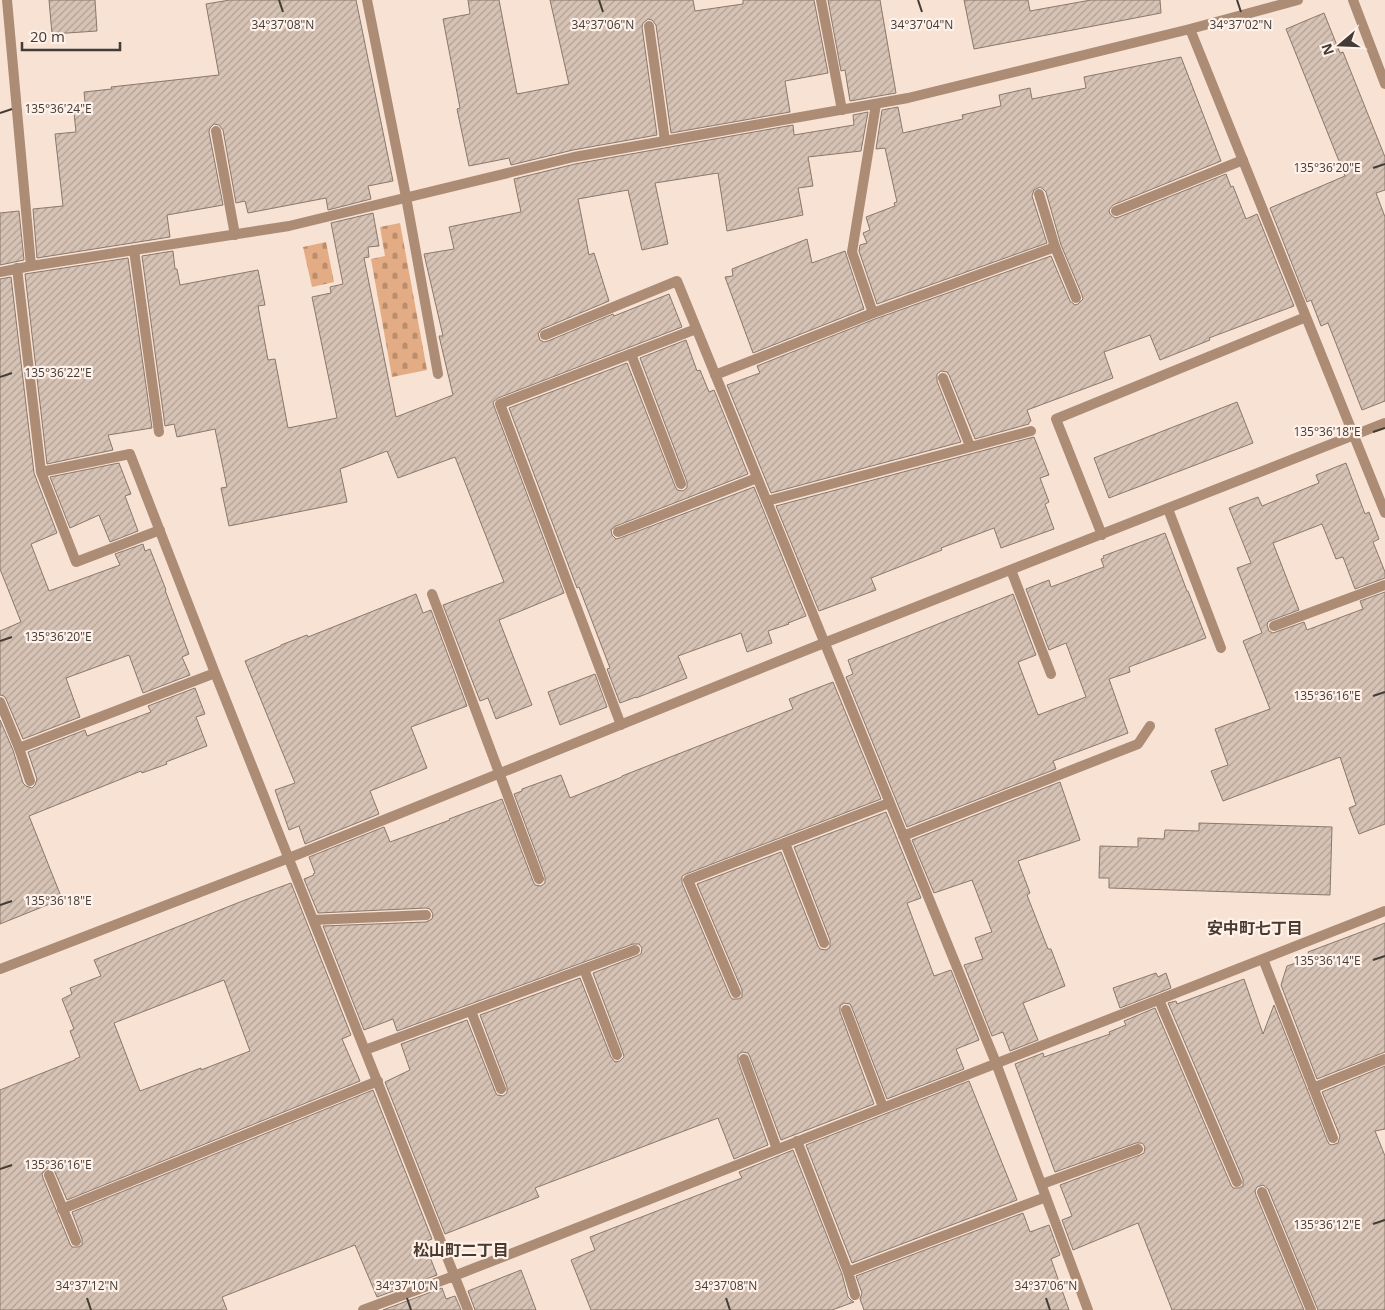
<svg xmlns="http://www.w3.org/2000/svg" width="1385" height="1310" font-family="'Open Sans','Noto Sans JP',sans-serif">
	<defs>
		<pattern id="cemetery-stones" width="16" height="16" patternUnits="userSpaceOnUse" patternTransform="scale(1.25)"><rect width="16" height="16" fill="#e4ac84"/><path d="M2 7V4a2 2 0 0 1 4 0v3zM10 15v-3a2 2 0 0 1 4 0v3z" fill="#ba8d6d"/></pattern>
		<pattern id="building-hatch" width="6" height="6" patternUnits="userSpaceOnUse" patternTransform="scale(1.25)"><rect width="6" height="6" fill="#d7c3b5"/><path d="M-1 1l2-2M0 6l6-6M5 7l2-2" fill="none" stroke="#b0a094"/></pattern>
	</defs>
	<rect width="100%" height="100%" fill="#f7e2d4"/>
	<!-- cemetery -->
	<path fill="url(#cemetery-stones)" d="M400,223l27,147 -35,7 -21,-118 14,-3 -5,-29z
		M326,242l8,40 -22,5 -9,-40z"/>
	<!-- building -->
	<path fill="url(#building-hatch)" stroke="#8a786b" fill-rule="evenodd" d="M49,0h46l2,31 -45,3z
		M230,0h126l37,181 -25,5 3,13 -43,11 -2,-12 -78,15 -3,-12 -9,2 -13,-73 -4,-5 -5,-1 -4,4 -1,4 14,73 -56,10 3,22 -133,21 -4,-49 30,-3 -8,-72 21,-2 -2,-19 12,-1 -2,-20 28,-3 -1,-2 108,-12 -13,-71z
		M468,0h31l18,94 52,-10 -19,-84h143l2,11 48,-7v-4h71l14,73 -43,8 5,31 -119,21 -15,-108 -4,-5 -4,-1 -5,4 -1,4 15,108 -84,15 -62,15 -2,-7 -40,8 -12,-57 3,-1 -17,-89 27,-5z
		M828,0h52l16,93 -46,8 -5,-31 -4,1z
		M964,0h64l2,11 61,-11h69l1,13 -187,36z
		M1324,13l16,40 3,-1 42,105v33l-9,3 9,24v184l-23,9 -34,-87 -7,3 -10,-26 -4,2 -37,-94 75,-32 -59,-147z
		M1181,57l40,104 -108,44 -4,5 1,4 5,4 4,-1 107,-43 5,13 2,-1 13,33 11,-5 37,92 -85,32 1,2 -50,20 -10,-25 -46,17 9,26 -86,32 4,11 -2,1v2l-54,15 -26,-64 -2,-3 -6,-1 -4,3v7l24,61 -190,51 -44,-108 33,-12 -3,-7 118,-47 176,-63 19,45 5,4 3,-1 5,-5 -1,-4 -21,-50 -15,-53 -3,-3 -3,-2 -6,3 -2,6 15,47 -170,61 -18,-53 1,-6 7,-2 -4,-10 7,-3 -4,-13 29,-11 -1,-3 3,-1 -12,-54 -9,1 6,-39 16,-3 5,26 60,-14 -1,-4 39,-9 -2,-11 31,-7 2,11 54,-11 -2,-11z
		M868,112l-7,39 -53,6 5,29 -15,2 5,27 -76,16 -9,-58 -63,10 13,61 -26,6 -14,-60 -50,9 11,56 5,-2 15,48 -67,28 -4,5 2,6 4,2 4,-1 65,-27 1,2 55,-22 13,33 -184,71 -5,4 1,4 70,187 -65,27 33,85 -36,14 -8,-21 -8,3 -37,-96 61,-23 -49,-125 -57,21 -11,-27 -47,18 7,33 -118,24 -8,-38 6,-1 -12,-58 -38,8 -3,-13 -9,2 -23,-170 31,-5 2,18h2l3,16 78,-15 7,35 -7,1 10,54 7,-1 13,69 49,-10 -25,-121 19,-4 -1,-6 13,-3 -12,-61 42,-10 6,33 -11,1 1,10 -5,1 32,159 57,-22 -14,-59h4l-19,-82 30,-5 -5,-22 72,-15 -7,-33 61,-15 218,-39 1,10 60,-10 -1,-10z
		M19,211l5,49 -24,5v-52z
		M807,239l5,24 33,-12 19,58 -111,44 -28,-76 8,-1 -1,-7z
		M128,258l24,170 -44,7 5,15 -66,14 -22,-190z
		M11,277l23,196 23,60 -26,11 18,47 71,-26 -5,-11 28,-10 2,7 5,-2 16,41h-1l24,64 -7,3 8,18 -47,18 -14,-38 -63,23 14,39 -57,22 -17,-40 -2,-3 -4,-1v-64l21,-9 -21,-53v-290z
		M686,340l11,31 3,-1 9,22 5,-2 34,84 -132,52 -5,4 1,5 4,4 4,-1 134,-51 52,129 -18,7 1,1 -21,7 4,12 -25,9 -6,-19 -63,23 9,22 -51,20v-1l-16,6 -13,-34 3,-1 -31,-81 -2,1 -68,-180 118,-45 48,123 2,4 6,1 4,-3v-6l-47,-124z
		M1237,402l16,41 -144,55 -15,-40z
		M1034,437l15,38 -9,3 9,24 -4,2 9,25 -53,19 -7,-20 -53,20 1,2 -71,28 5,12 -57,21 -43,-105z
		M119,463l12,31 -6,2 13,35 -28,11 -11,-27 -29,13 -20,-51z
		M1346,463l19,51 4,-2 10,27 -6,3 12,30v6l-30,11 -12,-32 -7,2 -14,-35 -49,19 26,67 -27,10 -4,2 -1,3 2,6 4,2 31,-11 3,8 56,-21 -3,-8 25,-9v232l-26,10 -10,-26 7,-3 -16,-48 -117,44 -12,-30 17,-6 -13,-36 55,-20 -27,-68 19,-8 -25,-65 14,-5 -22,-55 29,-11 4,9 57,-23 -3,-8z
		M1165,533l22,58h1l18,47 -77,29 1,5 -21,7 19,54 -75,28 3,8 -149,58 -61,-150 7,-3 -5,-14 165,-66 23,61 -18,7 20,53 48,-18 -20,-54 -17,7 -23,-61 23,-9 2,7 53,-20 -3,-8 3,-1 -1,-2z
		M416,594l7,19 8,-3 36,96 -56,21 16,41 -57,23 9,23 -74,30 -6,-18 -10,4 -14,-40 20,-7 -50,-122 36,-15v-1l26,-10 1,2z
		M595,674l12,33 -47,18 -12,-33z
		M833,682l48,117 -195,75 -4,2v7l48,113 2,3h6l4,-2v-7l-45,-106 84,-32 37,94 2,3 6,1 4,-3v-7l-36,-93 92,-35 35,86 -14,5 27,73 17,-6 28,70 -23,9 8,20 -77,30 -35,-91 -2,-4 -6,-1 -4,3v6l34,92 -93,36 -31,-83 -2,-4 -6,-1 -4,3v6l30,84 -34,14 -16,-41 -183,70 4,9 -94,37 -60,-152 25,-12 -9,-26 66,-24 28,71 2,4 6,1 4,-3v-6l-27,-72 100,-37 31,79 4,5 5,-1 4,-4 -1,-4 -30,-80 44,-17 4,-2 1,-6 -3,-4h-6l-236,87 -4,-12 -29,11 -41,-104 103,-4 6,-3 1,-5 -3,-5 -4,-1 -108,5 -14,-34 10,-4 -1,-1 2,-1 -6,-16 75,-30 6,15 60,-22 -1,-1 53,-20 31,82 2,4 6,1 4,-3v-6l-31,-83 8,-3v-2l39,-14 9,23 52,-21v-1l171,-67 -4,-10z
		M195,688l10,26 -9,3 11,29 -41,16 1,2 -25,9 -1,-2 -112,45 33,83 -62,25v-204l13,30 10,33 3,3 6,2 3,-3 2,-6 -9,-27 57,-22 2,6 64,-24 -3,-6z
		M1060,782l20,58 -62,21 12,32 -3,2 21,54h3l14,37 -42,17 15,37 -28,11 -7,-19 -11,4 -28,-71 19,-6 -8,-21 17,-6 -20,-52 -38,13 -22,-53z
		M1199,823l133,4 -2,68 -221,-7v-10h-10l1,-32 38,1v-9l26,1 1,-9 34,1z
		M291,883l60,152 -9,4 18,42 -293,119 -13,-30 -4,-2 -4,1 -4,5 1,4 27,66 2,3h6l4,-2v-6l-10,-27 301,-122 59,149 -8,3 13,33 -60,22 -22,-52 -133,52 5,13h-227v-220l75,-30v-1l5,-2 -10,-26 4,-2 -12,-30 10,-5 -2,-6 31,-12 -7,-16 151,-60zM224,980l26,71 -49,19v-2l-61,23 -26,-68z
		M1385,923v129l-68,27 -36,-94 6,-19 24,-8 -3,-6z
		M1156,973l2,4 8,-4 5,15 -51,20 -7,-20z
		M1244,979l19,55 11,-29 53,135 2,4 3,1 6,-2 2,-7 -18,-44 63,-26v63l-10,2 10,25v154h-67l-50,-121 -5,-4 -6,2 -2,4 1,4 48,115h-132l-34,-87 -65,27 -11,-30 10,-4 -12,-31 80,-30 4,-2 1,-6 -3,-4h-6l-81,29 -40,-108 28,-11 1,4 66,-23 -1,-2 17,-7 -2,-4 31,-13 76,177 2,3h6l4,-2v-7l-75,-176 8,-2 1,3z
		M969,1081l48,119 -165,63 -46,-118z
		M793,1150l49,124 6,23 3,3 3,2 -22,8h-241l-20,-50 24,-10 -5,-13 152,-59 -3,-6z
		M1023,1213l7,19 19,-7 11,30 -9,4 18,51h-205l-4,-11 2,-6 -6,-17z
		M521,1270l15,40h-61l-7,-19z
		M442,1288l4,11 9,-3 6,14h-78z"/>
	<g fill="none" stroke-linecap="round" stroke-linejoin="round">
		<!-- lane -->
		<path stroke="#ac8c75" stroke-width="10" d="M367,0l39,197 32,177
			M821,0l21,110
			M1353,0l32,84
			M649,26l16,115
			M216,131l19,104
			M1039,194l16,53 21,51
			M1116,211l127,-51
			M134,250l25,182
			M873,313l-21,-61 24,-148
			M631,354l50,130
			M943,378l27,68
			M1168,509l53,139
			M618,532l139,-54
			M1011,570l40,104
			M432,594l107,285
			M1274,626l111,-41
			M0,702l19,46 11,33
			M785,843l39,100
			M584,969l33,86
			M846,1010l37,97
			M471,1011l30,78
			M744,1059l33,90
			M49,1175l27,66
			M1042,1184l96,-35"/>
		<!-- street -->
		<path stroke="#ac8c75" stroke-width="10" d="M7,0l24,266
			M1190,29l195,484
			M17,268l24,204 89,-18 85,219 253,637
			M0,272l31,-6 258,-40 285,-69 334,-59 282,-69 108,-29
			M545,335l132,-54 319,782 92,247
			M715,375l158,-62 182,-66
			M41,472l35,90 84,-32
			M767,501l264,-70
			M1102,535l-46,-116 250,-102
			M621,725l-121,-321 196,-75
			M19,748l196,-75
			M903,836l235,-92 12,-18
			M313,920l113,-5
			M1263,959l70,179
			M0,969l289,-111 535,-215 561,-220
			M736,993l-48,-113 201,-77
			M1159,1000l78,182
			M365,1050l270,-100
			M1313,1088l72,-29
			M797,1141l51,131 7,23
			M1262,1192l49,118
			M62,1209l316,-128
			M848,1272l198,-75
			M363,1310l91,-34 931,-365"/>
	</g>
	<!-- ticks -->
	<path fill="none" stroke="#433b35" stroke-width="2" d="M279,0l4,12M599,0l4,12M918,0l4,12M1237,0l4,12M0,113l12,-4M1373,168l12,-4M0,377l12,-4M1373,432l12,-4M0,641l12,-4M1373,696l12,-4M0,905l12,-4M1373,960l12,-4M0,1169l12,-4M1373,1224l12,-4M87,1298l4,12M407,1298l4,12M726,1298l4,12M1046,1298l4,12"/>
	<g text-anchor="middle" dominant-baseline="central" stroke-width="4.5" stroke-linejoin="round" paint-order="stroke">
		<!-- neighbourhood labels -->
		<g font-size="16" font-weight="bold" fill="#4a3a2e" stroke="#fef1e9">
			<text x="1255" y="928">安中町七丁目</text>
			<text x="461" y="1250">松山町二丁目</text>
		</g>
	</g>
	<g font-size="12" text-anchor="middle" fill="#433b35" stroke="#fef1e9" stroke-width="4.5" stroke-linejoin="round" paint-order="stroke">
		<text x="922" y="29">34°37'04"N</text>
		<text x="1241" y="29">34°37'02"N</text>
		<text x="283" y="29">34°37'08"N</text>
		<text x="603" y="29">34°37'06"N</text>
		<text x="58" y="113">135°36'24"E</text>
		<text x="1327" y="172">135°36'20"E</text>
		<text x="58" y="377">135°36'22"E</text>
		<text x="1327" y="436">135°36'18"E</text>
		<text x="58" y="641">135°36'20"E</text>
		<text x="1327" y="700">135°36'16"E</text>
		<text x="58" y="905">135°36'18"E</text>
		<text x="1327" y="965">135°36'14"E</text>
		<text x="58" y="1169">135°36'16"E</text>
		<text x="1327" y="1229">135°36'12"E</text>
		<text x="87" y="1290">34°37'12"N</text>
		<text x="407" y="1290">34°37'10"N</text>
		<text x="726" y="1290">34°37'08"N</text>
		<text x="1046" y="1290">34°37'06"N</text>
	</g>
	<!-- north arrow -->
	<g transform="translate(1340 45) rotate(251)" stroke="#fef1e9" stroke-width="4" paint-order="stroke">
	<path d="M0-4L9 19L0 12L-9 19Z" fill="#433b35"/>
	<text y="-8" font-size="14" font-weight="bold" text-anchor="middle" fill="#433b35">N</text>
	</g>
	<!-- scale -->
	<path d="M22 42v8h98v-8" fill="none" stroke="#433b35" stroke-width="2.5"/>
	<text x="30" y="42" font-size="15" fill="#433b35" stroke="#fef1e9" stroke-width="4" paint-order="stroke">20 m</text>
</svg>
